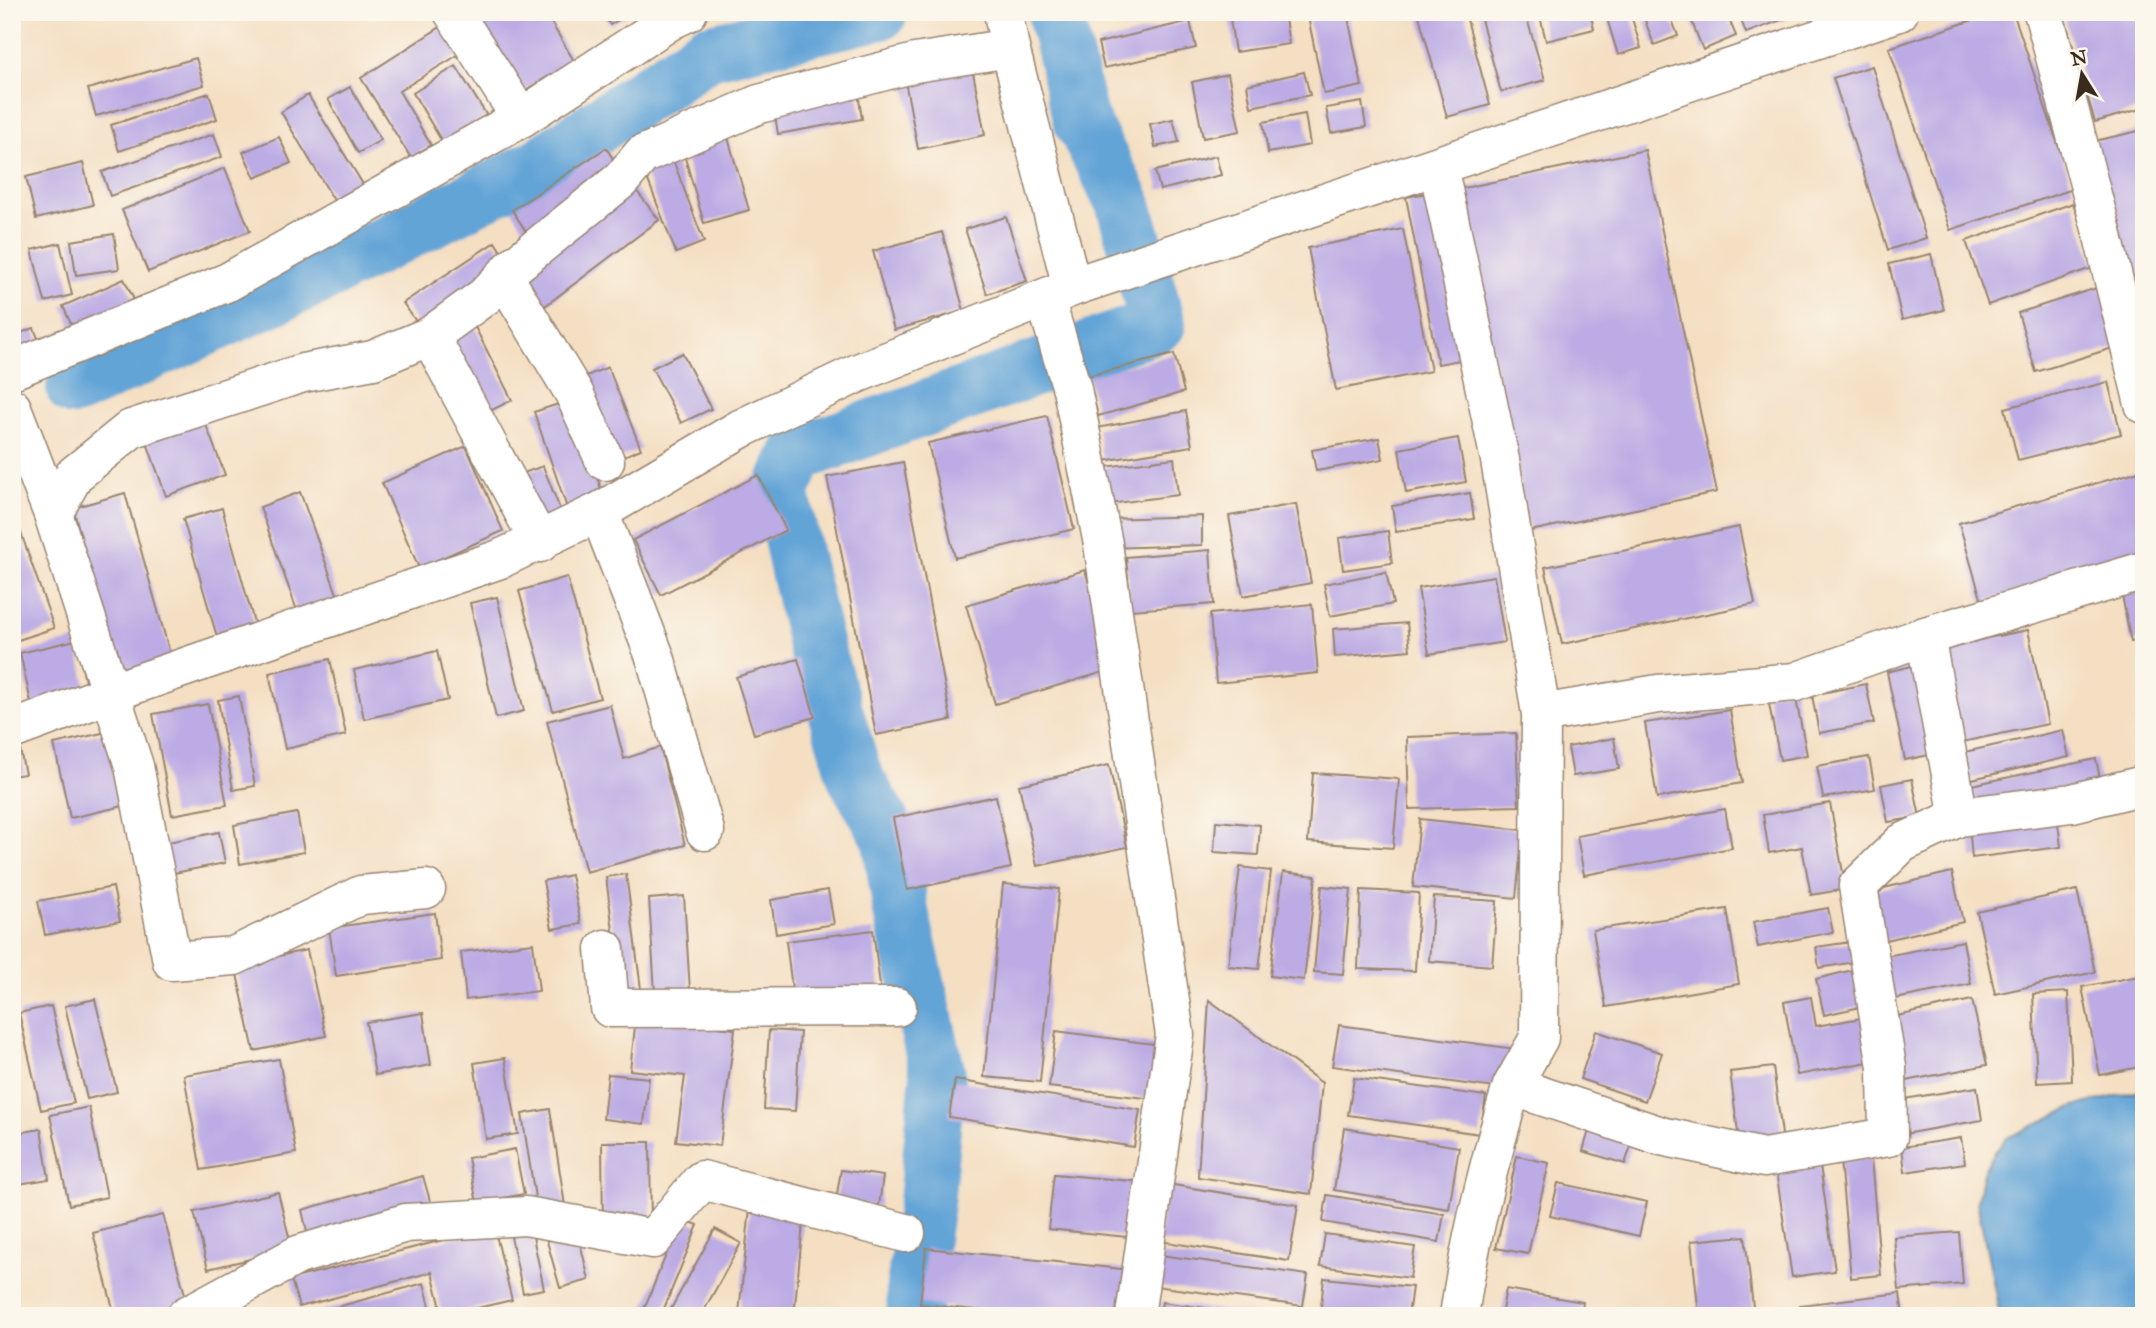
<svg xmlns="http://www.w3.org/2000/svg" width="2156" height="1328" font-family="'IM FELL Great Primer',serif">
	<rect width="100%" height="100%" fill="#fbf7ec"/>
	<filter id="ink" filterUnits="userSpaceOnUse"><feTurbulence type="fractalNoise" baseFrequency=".0143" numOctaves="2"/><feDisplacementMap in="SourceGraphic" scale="14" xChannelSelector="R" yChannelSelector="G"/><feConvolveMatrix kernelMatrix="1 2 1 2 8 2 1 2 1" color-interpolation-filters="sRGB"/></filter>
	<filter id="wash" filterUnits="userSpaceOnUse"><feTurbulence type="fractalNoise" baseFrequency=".00686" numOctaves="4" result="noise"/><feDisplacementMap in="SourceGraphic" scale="28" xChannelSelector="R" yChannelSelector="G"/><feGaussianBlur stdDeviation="1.57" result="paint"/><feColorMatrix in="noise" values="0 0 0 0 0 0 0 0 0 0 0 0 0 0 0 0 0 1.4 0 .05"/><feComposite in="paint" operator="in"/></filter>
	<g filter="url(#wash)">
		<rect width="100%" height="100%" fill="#f4dfc3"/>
		<!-- water -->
		<path fill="#64a4d7" stroke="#50677a" stroke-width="2" d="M2144,1090v226h-144l-23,-115 6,-29 11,-19 13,-15 68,-32z"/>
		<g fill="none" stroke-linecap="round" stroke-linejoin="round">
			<!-- canal -->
			<path stroke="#64a4d7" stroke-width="56" d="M74,388l248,-113 216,-109 170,-114 172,-40
				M915,1316l-1,-29 12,-84 12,-128 -37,-163 -12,-77 -34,-58 -39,-130 -19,-81 -16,-75 17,-37 360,-130 -35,-122 -43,-84 -25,-106"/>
		</g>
		<g id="blocks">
			<!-- building -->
			<path fill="#bcabe4" d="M482,12h63l29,49 -62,37 -46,-76z
				M602,12h30l-22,13z
				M1229,12h55l5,32 -54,8z
				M1307,12h40l15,74 -38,8z
				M1418,12h47l25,93 -43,12z
				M1479,12h46l20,68 -44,12z
				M1539,12h51l4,17 -48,12z
				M1605,12h25l11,36 -23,7z
				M1642,12h27l9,24 -24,9z
				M1688,12h38l10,24 -33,14z
				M1738,12h63v1l-55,20z
				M1997,12h16l60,177 -123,41 -61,-182z
				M2063,12h81v96l-49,14z
				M1190,21l6,27 -92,20 -6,-25z
				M442,26l16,29 -59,36 32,54 -20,13 -50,-80z
				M196,58l8,27 -108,31 -8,-27z
				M456,66l31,50 -44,27 -30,-50z
				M1872,66l54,172 -38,12 -55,-172z
				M972,67l13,68 -67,14 -13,-68z
				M1304,72l6,23 -59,12 -4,-22z
				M1228,74l12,57 -37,7 -11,-56z
				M350,87l31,53 -23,13 -30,-54z
				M209,93l8,26 -98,32 -8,-26z
				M858,93l4,26 -84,15 -4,-25z
				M308,95l56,91 -29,16 -54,-90z
				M1362,102l4,25 -35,6 -5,-25z
				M1305,114l5,31 -42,8 -5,-31z
				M1173,119l6,23 -24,5 -5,-23z
				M2143,130l1,144 -23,5 -31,-137z
				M726,131l23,79 -45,13 -23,-79z
				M214,134l8,23 -112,39 -8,-24z
				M279,137l12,26 -36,15 -12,-26z
				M606,148l17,26 -94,62 -17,-26z
				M1645,150l72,342 -187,39 -71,-342z
				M670,152l34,90 -28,11 -35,-91z
				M1216,156l5,19 -61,15 -5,-19z
				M83,163l10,42 -57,14 -10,-42z
				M225,168l25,63 -102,41 -26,-62z
				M633,186l26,34 -118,89 -24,-33z
				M1432,192l33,167 -27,5 -32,-167z
				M2073,203l22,64 -107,38 -22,-64z
				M1006,217l21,64 -40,13 -22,-65z
				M1403,229l28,142 -95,19 -28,-142z
				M942,232l22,79 -70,19 -21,-79z
				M114,234l5,35 -43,6 -5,-34z
				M495,242l14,22 -91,60 -15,-21z
				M60,243l12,52 -27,7 -13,-52z
				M1931,254l13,56 -42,10 -13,-56z
				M124,279l15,31 -62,28 -14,-32z
				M2103,286l19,59 -86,27 -18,-59z
				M475,327l37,73 -34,17 -36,-73z
				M34,328l8,21 -30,12v-25z
				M682,353l29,56 -30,14 -29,-55z
				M1174,354l10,38 -86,24 -10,-40z
				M608,367l33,82 -29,12 -33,-82z
				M2108,382l13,52 -103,26 -13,-52z
				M571,400l32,95 -36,13 -33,-96z
				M1186,411l6,35 -89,15 -6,-33z
				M1047,416l27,113 -119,29 -27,-115z
				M203,417l22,58 -59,21 -21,-59z
				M1379,438l4,21 -67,12 -4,-21z
				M1458,438l8,44 -60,11 -7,-44z
				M466,446l37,85 -84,37 -37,-85z
				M1174,458l4,37 -84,11 -5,-37z
				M903,462l48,258 -75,15 -49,-258z
				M543,466l18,46 -36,13 -18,-46z
				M2139,471l5,14v69l-162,48 -23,-79z
				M758,475l28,55 -125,65 -28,-55z
				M300,492l41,113 -41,14 -40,-112z
				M125,493l47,168 -52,14 -47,-167z
				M1470,493l4,26 -78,13 -4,-26z
				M1296,504l15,79 -68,13 -14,-80z
				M12,507l42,121 -42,14z
				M222,508l35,125 -38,11 -36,-125z
				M1202,516v29l-96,3 -1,-29z
				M1739,527l16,77 -193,40 -17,-77z
				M1388,531l4,32 -49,7 -4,-32z
				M1210,550l4,54 -83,6 -5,-53z
				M1085,570l29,99 -119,35 -29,-99z
				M1386,572l7,32 -63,12 -6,-32z
				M1494,576l11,66 -76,12 -11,-66z
				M567,577l33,121 -47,13 -34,-120z
				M2144,585v54l-13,3 -10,-52z
				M497,597l27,114 -28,7 -26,-115z
				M1312,604l6,69 -102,10 -6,-69z
				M1407,623l3,27 -75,7 -2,-28z
				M2028,630l20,94 -91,19 -20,-95z
				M76,640l14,64 -56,12 -14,-63z
				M437,651l11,49 -84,19 -10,-49z
				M330,659l16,76 -61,14 -16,-76z
				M798,659l17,58 -61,17 -18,-57z
				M1920,664l19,89 -34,7 -18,-88z
				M1866,684l8,39 -55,10 -7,-38z
				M1794,689l13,66 -27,5 -13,-66z
				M239,696l16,90 -22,4 -15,-90z
				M208,704l19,101 -55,10 -19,-101z
				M610,705l14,54 36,-12 25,98 -99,27 -39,-151z
				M1730,710l12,73 -85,15 -12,-75z
				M2063,730l6,27 -106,24 -7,-27z
				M111,731l17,74 -58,13 -16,-74z
				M1516,733l3,73 -110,3 -2,-72z
				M1614,738l5,31 -46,7 -5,-29z
				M18,740l7,34 -13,2v-35z
				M1869,757l6,32 -52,9 -6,-32z
				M2096,759l5,25 -133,30 -6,-27z
				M1109,765l18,82 -90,19 -18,-81z
				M1313,773l86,6 -6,69 -85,-6z
				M1912,779l8,38 -32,5 -7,-37z
				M996,796l15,72 -104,22 -14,-72z
				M1830,803l16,86 -35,6 -9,-48 -33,6 -6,-38z
				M1725,809l7,39 -148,27 -7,-39z
				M297,813l7,39 -64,12 -6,-39z
				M2057,815l4,32 -89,11 -3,-33z
				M1420,819l103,11 -7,68 -103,-11z
				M1216,821l44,4 -2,30 -44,-3z
				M219,832l6,31 -61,12 -6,-31z
				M1240,867l31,4 -12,98 -31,-3z
				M1283,872l33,4 -12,104 -34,-4z
				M1952,872l11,50 -85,20 -11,-50z
				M626,874l16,123 -20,3 -16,-123z
				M571,875l10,49 -29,5 -9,-48z
				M1003,884l56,5 -19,193 -56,-5z
				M1322,886l29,3 -8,85 -29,-2z
				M113,887l7,34 -75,14 -7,-34z
				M828,890l6,34 -58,10 -5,-34z
				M1361,890l58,3 -4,78 -57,-2z
				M2077,890l18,82 -100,22 -18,-82z
				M684,896l7,111 -35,2 -7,-110z
				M1434,897l63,4 -5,65 -63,-5z
				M1828,908l5,24 -75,15 -5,-25z
				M1727,909l12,75 -133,23 -13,-77z
				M435,913l6,47 -105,16 -7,-48z
				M873,930l8,64 -87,10 -8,-63z
				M1963,941l8,43 -86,17 -9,-43z
				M1851,942l3,20 -35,6 -3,-21z
				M533,943l6,48 -73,9 -5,-48z
				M307,950l19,86 -72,15 -19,-86z
				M1857,969l8,37 -41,9 -8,-36z
				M2144,975v91l-44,9 -18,-88z
				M2068,992l4,89 -35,2 -4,-89z
				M1811,997l5,29 51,-9 7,44 -77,14 -13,-73z
				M95,999l22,93 -30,7 -22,-93z
				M1209,1000l113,83 -11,111 -113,-17z
				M1972,1000l15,65 -86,17 -13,-64z
				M51,1006l23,97 -33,7 -22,-97z
				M423,1013l8,52 -56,10 -9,-53z
				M636,1018l99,11 -15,117 -44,-5 9,-65 -55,-6z
				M1339,1025l177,24 -6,41 -178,-24z
				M769,1030l31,2 -5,79 -31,-2z
				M1056,1031l105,14 -7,54 -105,-12z
				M1596,1031l66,22 -17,48 -65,-22z
				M505,1058l13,76 -32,5 -12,-76z
				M279,1059l17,94 -95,17 -17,-95z
				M1773,1067l10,75 -43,6 -10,-76z
				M608,1074l41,4 -5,46 -41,-5z
				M1354,1078l132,18 -6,38 -132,-19z
				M955,1080l185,30 -6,37 -185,-30z
				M1977,1087l5,33 -78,14 -6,-34z
				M89,1107l18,90 -38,8 -19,-90z
				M550,1109l16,103 -28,5 -16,-103z
				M1590,1127l43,13 -8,24 -42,-13z
				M1344,1128l115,19 -10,62 -115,-19z
				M41,1129l8,50 -37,6v-51z
				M1961,1138l4,25 -60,9 -3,-25z
				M602,1142h48l1,86h-48z
				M515,1149l9,45 -47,9 -9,-45z
				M1517,1156l32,7 -21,91 -32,-6z
				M1871,1158l10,117 -30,3 -11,-118z
				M1820,1165l15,106 -43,6 -16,-106z
				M841,1170l42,6 -4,30 -43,-6z
				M1054,1174l89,8 -6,56 -89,-9z
				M423,1176l9,32 -123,33 -7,-31z
				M1558,1183l89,19 -8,34 -89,-20z
				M1167,1184l131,21 -9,56 -130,-20z
				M278,1192l14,57 -84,20 -14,-57z
				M1327,1195l117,19 -5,28 -116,-20z
				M750,1208l54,5 -10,103 -55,-3z
				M163,1215l25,90 -39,11h-34l-22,-83z
				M681,1218l17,7 -37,91 -17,-7z
				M576,1226l13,54 -29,8 -15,-54z
				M494,1227l18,73 -69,16 -11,-44 -133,35 -8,-28z
				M715,1229l26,14 -40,73h-34z
				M532,1232l12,57 -21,4 -12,-56z
				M1959,1232l4,52 -64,6 -5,-53z
				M1325,1234l90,13 -5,31 -90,-12z
				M1745,1236l9,80h-55l-8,-75z
				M926,1248l204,22 -5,46h-94l-111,-12z
				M1160,1255l148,20 -5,31 -148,-20z
				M1324,1278l88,9 -4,29h-88z
				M424,1283l8,31 -124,2v-1z
				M1506,1289l77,13 -2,14h-80z
				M1900,1293l3,23h-101l-2,-11z
				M1162,1302l87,12v2h-89z"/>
		</g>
	</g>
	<g filter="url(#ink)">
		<use href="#blocks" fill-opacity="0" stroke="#988470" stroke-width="2"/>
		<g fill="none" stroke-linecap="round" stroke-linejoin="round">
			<!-- street casing -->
			<g stroke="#988470" stroke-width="41">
				<path id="street" d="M1003,12l7,36 62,239
					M2043,12l59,220 42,172
					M521,118l150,-98 17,-8
					M1438,166l62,294 41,254 -2,324 -27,48
					M504,277l70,116 31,68
					M1045,298l27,91 31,155 72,491 -40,281
					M12,370l216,-88 293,-164 -68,-106
					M12,408l41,106 81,252 38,195 62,-5 127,-61 65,-6
					M599,512l56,145 50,174
					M53,514l21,-39 57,-46 172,-56 70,-13 57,-24
					M540,543l-110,-207 55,-40 29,-30 107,-86 21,-25 117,-51 156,-41 95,-15
					M1541,714l117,-20 137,-12 130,-46 219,-65
					M1959,817l113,-14 72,-18
					M605,949l5,59 287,-1
					M186,1316l112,-61 108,-32 120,-7 127,23 49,-59 204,53
					M1459,1316c11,-79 30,-154 53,-230l149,50 103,22 124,-21 -1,-70 -29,-181 44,-43 57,-26 -34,-181"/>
			</g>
			<!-- secondary casing -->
			<g stroke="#988470" stroke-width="41">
				<path id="secondary" d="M12,730l121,-45 367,-126 99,-47 141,-83 118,-56 214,-86 827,-275"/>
			</g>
			<!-- street -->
			<use href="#street" stroke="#fff" stroke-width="38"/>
			<!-- secondary -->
			<use href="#secondary" stroke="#fff" stroke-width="38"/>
		</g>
	</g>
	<!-- margin -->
	<rect width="2156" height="1328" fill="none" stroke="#fbf7ec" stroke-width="42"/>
	<!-- north arrow -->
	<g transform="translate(2082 74) rotate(349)" stroke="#fbf7ec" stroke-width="5" paint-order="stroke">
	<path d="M0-5L12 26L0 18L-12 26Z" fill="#3b2a1e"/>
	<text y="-10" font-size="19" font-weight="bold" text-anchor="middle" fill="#3b2a1e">N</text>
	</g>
</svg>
